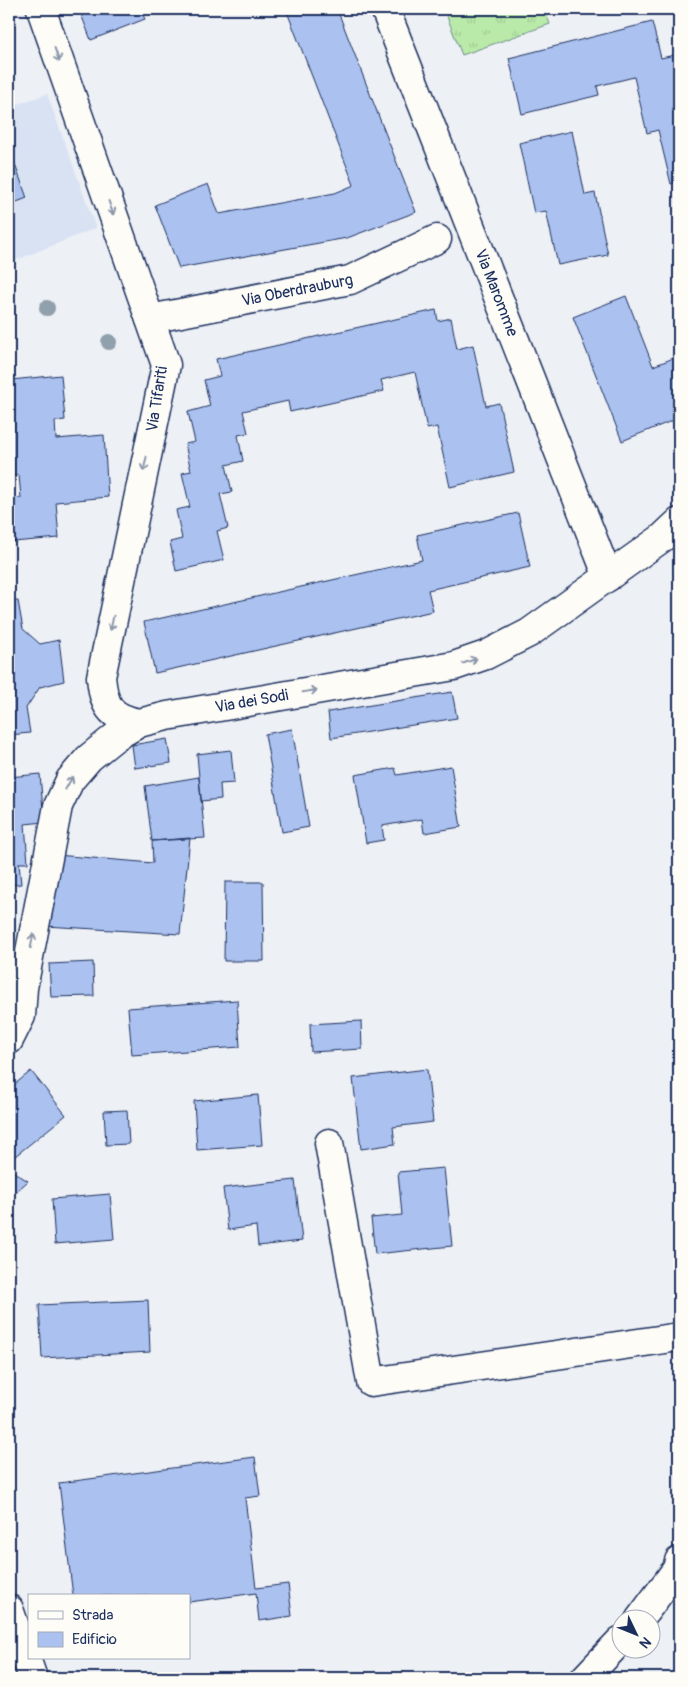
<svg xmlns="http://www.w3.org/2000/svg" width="688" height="1687" font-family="Pangolin,sans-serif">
	<defs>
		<pattern id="grass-tufts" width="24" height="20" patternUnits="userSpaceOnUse" patternTransform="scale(1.25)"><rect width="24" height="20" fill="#baeaa9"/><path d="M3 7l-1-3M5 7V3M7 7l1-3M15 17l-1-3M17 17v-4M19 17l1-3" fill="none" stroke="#9fc994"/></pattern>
	</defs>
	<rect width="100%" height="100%" fill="#edf0f5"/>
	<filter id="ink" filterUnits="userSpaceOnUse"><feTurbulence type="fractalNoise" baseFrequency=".02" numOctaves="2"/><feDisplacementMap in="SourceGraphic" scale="10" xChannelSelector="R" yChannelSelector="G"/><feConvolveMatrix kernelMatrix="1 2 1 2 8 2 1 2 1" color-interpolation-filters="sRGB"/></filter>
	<g filter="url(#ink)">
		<!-- built -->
		<path fill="#d9e2f3" d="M47,94l49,134 -87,35v-156z"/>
		<!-- grass -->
		<path fill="url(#grass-tufts)" stroke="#6a8c84" d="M444,9h100l6,15 -88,31z"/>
		<!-- building -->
		<path fill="#abc1ef" stroke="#1b2f5e" d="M79,9h61l5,10 -54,21z
			M286,9h51l79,203 -69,26 -168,30 -24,-63 53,-21 11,30 116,-21 19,-8z
			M652,22l9,36 18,-4v128l-8,2 -13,-54 -11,3 -13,-56 -37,9 2,9 -77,19 -13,-56z
			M572,131l13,64 10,-2 13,62 -50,10 -12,-54 -12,2 -15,-70z
			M9,148l18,50 -18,7z
			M626,296l27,70 26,-10v62l-57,23 -49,-124z
			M436,310l2,11 13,-3 6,31 16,-4 13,61 13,-3 15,69 -64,15 -13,-60 -10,2 -12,-57 -34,8 3,11 -94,21 -2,-11 -45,10 5,22 -10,2 5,26 -17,4 6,27 -12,2 8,34 -11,3 7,29 -48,11 -6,-29 12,-3 -6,-29 14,-3 -8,-34 9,-2 -6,-27 10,-2 -7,-30 22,-6 -6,-26 16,-4 -4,-17z
			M61,375l4,45 -10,1 1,18 48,-4 4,62 -52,5 3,36 -46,4 -4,-43 12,-1 -2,-23 -10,1v-63h4l-2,-33z
			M518,513l12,54 -102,23 5,21 -278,62 -11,-51 278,-62 -5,-25z
			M9,601h9l5,28 17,15 19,-4 5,41 -24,6 -14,21 4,25 -21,2z
			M452,692l5,26 -126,20 -3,-26z
			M292,729l17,98 -27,5 -17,-98z
			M167,739l4,24 -36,5 -3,-23z
			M231,750l3,33 -14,1 1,15 -20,2 -4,-47z
			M451,766l10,61 -37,6 -2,-14 -40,7 2,14 -18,3 -11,-68 40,-7 2,7z
			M40,774l4,48 -19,2 3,39h-9l2,21 -12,1v-108z
			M199,777l6,61 -53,3 -7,-55z
			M190,838l-10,96 -135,-8 11,-71 97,8 -1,-22z
			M225,882h38l1,79h-40z
			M93,962l1,34 -43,1 -2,-33z
			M237,1000l3,47 -108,8 -4,-47z
			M361,1021l1,28 -51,3 -1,-28z
			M427,1069l6,53 -40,5 2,17 -34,5 -8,-71z
			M31,1071l35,44 -57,46v-72z
			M258,1095l4,50 -65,5 -3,-49z
			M127,1110l2,34 -23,1 -2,-34z
			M444,1168l8,78 -77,8 -4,-36 31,-3 -4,-43z
			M9,1169l19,12 -19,17z
			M295,1180l7,61 -44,5 -2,-20 -28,4 -5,-42z
			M110,1194l4,45 -59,5 -3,-45z
			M148,1300l2,52 -108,6 -3,-53z
			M255,1457l5,39 -15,2 11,90 32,-4 4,32 -33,5 -3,-28 -67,9v-6h-116l-14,-113z"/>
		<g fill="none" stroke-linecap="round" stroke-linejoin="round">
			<!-- minor casing -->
			<g stroke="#1b2f5e" stroke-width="31">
				<g id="minor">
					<path d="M41,9l125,356 -65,312c3,29 8,40 38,46"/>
					<path id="s1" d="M385,9l223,568"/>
					<path id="s2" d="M150,319l200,-39 87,-41"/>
					<path id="s3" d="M9,1040l12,-24 2,-28 35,-182 12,-26 19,-22 26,-21 24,-14 28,-7 287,-50 32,-11 43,-22 133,-95 17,-16"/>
					<path d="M329,1143l42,239 308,-45"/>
					<path d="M9,1609l24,69"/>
					<path d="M639,1620l38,-51 2,-8"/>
					<path d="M585,1678l35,-37"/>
				</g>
			</g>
			<!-- minor -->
			<use href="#minor" stroke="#fdfcf7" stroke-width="28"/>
		</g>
		<!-- trees -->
		<g fill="#90a0ac">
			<circle cx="47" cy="308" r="8"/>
			<circle cx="109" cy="342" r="8"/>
		</g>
		<!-- one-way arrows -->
		<defs><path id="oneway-shaft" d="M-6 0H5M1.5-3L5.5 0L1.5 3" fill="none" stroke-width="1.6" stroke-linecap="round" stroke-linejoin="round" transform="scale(1.25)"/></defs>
		<g stroke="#8c96aa">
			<use href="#oneway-shaft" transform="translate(57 55) rotate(71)"/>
			<use href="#oneway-shaft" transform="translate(111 208) rotate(71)"/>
			<use href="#oneway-shaft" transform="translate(145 464) rotate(102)"/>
			<use href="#oneway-shaft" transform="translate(112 623) rotate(102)"/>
			<use href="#oneway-shaft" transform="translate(470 661) rotate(-19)"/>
			<use href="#oneway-shaft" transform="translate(310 691) rotate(-10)"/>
			<use href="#oneway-shaft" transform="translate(69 783) rotate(-61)"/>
			<use href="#oneway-shaft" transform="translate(32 941) rotate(-79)"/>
		</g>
	</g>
	<g text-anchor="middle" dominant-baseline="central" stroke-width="4" stroke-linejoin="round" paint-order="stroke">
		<!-- street labels -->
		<g font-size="16" fill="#1b2f5e" stroke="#fdfcf7">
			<text stroke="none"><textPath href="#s2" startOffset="150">Via Oberdrauburg</textPath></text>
			<text stroke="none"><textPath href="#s1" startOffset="305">Via Maromme</textPath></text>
			<text transform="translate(157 399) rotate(-81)">Via Tifariti</text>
			<text stroke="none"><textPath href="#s3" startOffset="474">Via dei Sodi</textPath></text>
		</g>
	</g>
	<!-- margin -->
	<rect width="688" height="1687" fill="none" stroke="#fdfcf7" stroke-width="30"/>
	<rect x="15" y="15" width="658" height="1657" fill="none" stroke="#1b2f5e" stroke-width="2" filter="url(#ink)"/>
	<!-- legend -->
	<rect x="28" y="1594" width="162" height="65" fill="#fdfcf7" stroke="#a3aaba"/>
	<rect x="38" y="1611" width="25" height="8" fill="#fdfcf7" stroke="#a3aaba"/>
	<text x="72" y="1620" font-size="15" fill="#1b2f5e">Strada</text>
	<rect x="38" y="1632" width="25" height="15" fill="#abc1ef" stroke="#a3aaba"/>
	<text x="72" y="1644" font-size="15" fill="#1b2f5e">Edificio</text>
	<!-- north arrow -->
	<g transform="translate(636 1634) rotate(133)"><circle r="24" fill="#fdfcf7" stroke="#a3aaba"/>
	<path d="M0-4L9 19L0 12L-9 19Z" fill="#1b2f5e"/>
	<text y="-8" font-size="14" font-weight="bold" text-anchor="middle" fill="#1b2f5e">N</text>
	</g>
</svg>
